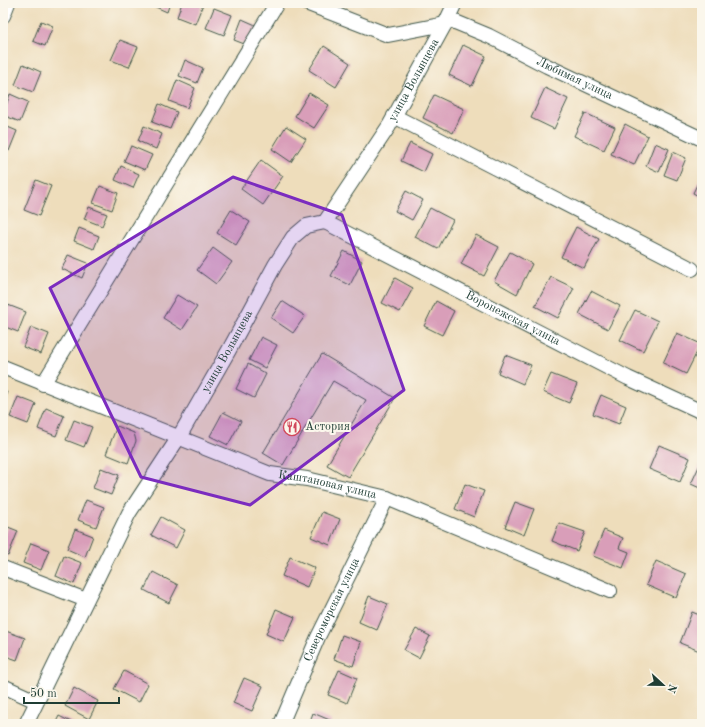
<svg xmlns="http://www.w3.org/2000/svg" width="705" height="727" font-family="'Old Standard TT',serif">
	<rect width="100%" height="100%" fill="#fbf7ec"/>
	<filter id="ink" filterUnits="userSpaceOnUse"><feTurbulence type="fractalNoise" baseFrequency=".025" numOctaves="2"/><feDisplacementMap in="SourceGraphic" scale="8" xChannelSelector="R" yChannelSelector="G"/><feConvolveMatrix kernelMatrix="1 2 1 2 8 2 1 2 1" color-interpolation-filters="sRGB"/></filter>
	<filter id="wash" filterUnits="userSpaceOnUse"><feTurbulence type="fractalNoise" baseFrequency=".012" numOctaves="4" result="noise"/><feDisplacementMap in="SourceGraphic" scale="16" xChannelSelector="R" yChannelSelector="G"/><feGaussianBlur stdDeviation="0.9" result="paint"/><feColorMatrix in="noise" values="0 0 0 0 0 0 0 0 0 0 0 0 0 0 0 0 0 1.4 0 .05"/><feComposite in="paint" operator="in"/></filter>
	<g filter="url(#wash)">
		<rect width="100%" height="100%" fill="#edb"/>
		<g id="blocks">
			<!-- building -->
			<path fill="#d99eb9" d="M149,3h21l-3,9 -18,-8z
				M182,3l21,1 -8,20 -18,-7z
				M214,8l18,7 -8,20 -18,-7z
				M242,19l18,8 -8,20 -18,-7z
				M41,21l12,5 -8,20 -12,-5z
				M120,40l18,7 -9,20 -18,-7z
				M463,45l23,11 -14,30 -23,-11z
				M324,46l26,17 -14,24 -27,-17z
				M185,60l18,8 -6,15 -18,-7z
				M23,64l18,8 -8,20 -18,-7z
				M177,80l18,8 -8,20 -18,-7z
				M545,88l23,11 -14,30 -23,-11z
				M309,93l20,12 -15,23 -19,-12z
				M10,94l18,8 -8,20 -17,-7z
				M434,95l30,14 -11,24 -30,-15z
				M159,104l18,8 -7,17 -18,-7z
				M585,113l30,14 -11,23 -30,-14z
				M625,124l23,12 -14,29 -23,-11z
				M3,125l14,6 -8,20 -6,-2z
				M144,126l18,8 -6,15 -18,-8z
				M286,126l20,13 -15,23 -19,-13z
				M410,143l22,11 -8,18 -23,-11z
				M655,143l14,6 -10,23 -13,-6z
				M131,146l21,9 -7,15 -21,-9z
				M673,152l13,6 -9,22 -13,-5z
				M261,160l22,16 -20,29 -22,-16z
				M121,166l18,8 -6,14 -18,-8z
				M702,174v24l-9,-5z
				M36,180l15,6 -12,30 -15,-6z
				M100,186l18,7 -6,17 -19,-7z
				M406,191l17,9 -11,20 -17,-9z
				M89,207l18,7 -5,12 -18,-7z
				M430,208l23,12 -15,29 -23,-12z
				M231,210l19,12 -14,23 -19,-12z
				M576,227l23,12 -15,29 -23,-11z
				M79,228l20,8 -5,13 -20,-8z
				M476,235l23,12 -15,29 -23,-12z
				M213,248l19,14 -16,22 -19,-14z
				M344,251l18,10 -12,24 -19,-9z
				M510,252l22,12 -15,30 -23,-13z
				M68,255l20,8 -6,15 -20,-9z
				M551,277l23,11 -16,30 -23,-12z
				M395,278l18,10 -13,24 -18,-9z
				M591,291l29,15 -12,23 -29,-15z
				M177,295l20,12 -15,23 -19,-12z
				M282,301l23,15 -12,17 -22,-15z
				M436,301l18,10 -12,24 -18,-9z
				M8,305l18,7 -8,20 -15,-6v-10z
				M635,310l23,11 -15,30 -23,-11z
				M31,327l18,7 -8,20 -18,-7z
				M677,333l24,11 -15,30 -23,-11z
				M261,337l16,8 -12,23 -16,-8z
				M322,354l73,44 -47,79 -21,-12 39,-65 -33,-19 -50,84 -20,-12z
				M505,355l26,10 -8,19 -25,-11z
				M248,364l18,10 -12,24 -18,-9z
				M551,374l26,10 -8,19 -26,-11z
				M3,391l4,1 -4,11z
				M601,395l25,11 -7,18 -26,-10z
				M18,397l18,7 -8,20 -18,-7z
				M46,408l18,8 -8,20 -18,-7z
				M223,412l18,9 -13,24 -18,-9z
				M74,420l18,7 -8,20 -18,-7z
				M117,426l17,7 2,8 -8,22 -22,-9z
				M659,445l31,13 -10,24 -31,-13z
				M702,460v29l-11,-5z
				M101,468l18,7 -8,20 -18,-7z
				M465,484l19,7 -10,26 -19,-8z
				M86,500l18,7 -8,20 -18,-7z
				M515,502l19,7 -10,26 -19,-8z
				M322,512l18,7 -10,26 -19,-8z
				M161,517l24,13 -9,18 -25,-13z
				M559,523l26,9 -8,19 -25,-10z
				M8,527l10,4 -10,25 -5,-2v-15z
				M75,529l18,7 -8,21 -18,-8z
				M604,530l19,8 -4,10 10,4 -6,16 -30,-12z
				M31,543l18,7 -8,20 -18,-7z
				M64,556l18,7 -8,21 -18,-8z
				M290,557l25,11 -8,19 -25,-11z
				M656,561l30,13 -10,24 -30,-13z
				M153,572l25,13 -9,18 -25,-13z
				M369,596l19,8 -11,26 -18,-8z
				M276,609l19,8 -11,25 -18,-8z
				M692,612l10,4v36l-22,-9z
				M416,629l14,7 -11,22 -15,-8z
				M3,630l22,8 -8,22 -14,-5z
				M342,635l19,7 -8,24 -19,-7z
				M339,670l18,8 -10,25 -19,-8z
				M124,671l24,13 -9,18 -25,-13z
				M244,678l19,8 -11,25 -19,-8z
				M74,688l24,13 -9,18 -24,-13z
				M313,713l19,8 -1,3h-22z
				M59,716l16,8h-20z"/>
		</g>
	</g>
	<g filter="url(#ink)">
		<use href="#blocks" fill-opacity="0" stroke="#3e5548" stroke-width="1"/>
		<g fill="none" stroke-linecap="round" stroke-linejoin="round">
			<!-- minor casing -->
			<g stroke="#3e5548" stroke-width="16">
				<g id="minor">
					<path d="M306,3l82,32 57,-11"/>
					<path d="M3,16l5,-13"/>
					<path id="s1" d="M448,19l41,17 58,30 155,73"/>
					<path d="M394,116l298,153"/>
					<path id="s2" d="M325,222l303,156 74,34"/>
					<path id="s3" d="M3,367l267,107 37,5 80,19 223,93"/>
					<path d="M43,384l234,-381"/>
					<path d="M3,568l83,32"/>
					<path d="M3,686l33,15"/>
					<path id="s4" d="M26,724l103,-211 50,-76 50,-87 46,-85 18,-28 13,-11 19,-4 64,-96 56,-102 10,-21"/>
					<path id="s5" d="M281,724l37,-87 69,-139"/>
				</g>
			</g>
			<!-- minor -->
			<use href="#minor" stroke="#fff" stroke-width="14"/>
		</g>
	</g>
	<!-- marked area -->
	<path fill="#7b2cbf" fill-opacity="0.2" stroke="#7b2cbf" stroke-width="3" stroke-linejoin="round" d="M233,177l109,38 62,175 -154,115 -109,-28 -91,-189z"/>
	<!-- icons -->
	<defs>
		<g id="restaurant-ring" transform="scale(0.9)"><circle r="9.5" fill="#fbf7ec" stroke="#d1495b" stroke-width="1.5"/><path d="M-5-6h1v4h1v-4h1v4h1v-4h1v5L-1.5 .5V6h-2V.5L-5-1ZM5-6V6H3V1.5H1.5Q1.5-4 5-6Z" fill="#d1495b"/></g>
	</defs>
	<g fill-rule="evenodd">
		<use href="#restaurant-ring" x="292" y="427"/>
	</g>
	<g text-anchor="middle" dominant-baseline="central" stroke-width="4" stroke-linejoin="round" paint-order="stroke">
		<!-- street labels -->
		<g font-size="12" fill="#1f3d34" stroke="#fbf7ec">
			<text stroke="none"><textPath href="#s1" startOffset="140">Любимая улица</textPath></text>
			<text stroke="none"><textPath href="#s4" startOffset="760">улица Волынцева</textPath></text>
			<text stroke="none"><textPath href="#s2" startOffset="211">Воронежская улица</textPath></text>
			<text stroke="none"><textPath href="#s4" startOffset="424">улица Волынцева</textPath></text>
			<text stroke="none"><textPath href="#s3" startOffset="346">Каштановая улица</textPath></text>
			<text stroke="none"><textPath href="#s5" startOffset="125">Североморская улица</textPath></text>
		</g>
		<!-- poi labels -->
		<g font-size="12" fill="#1f3d34" stroke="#fbf7ec" text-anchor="start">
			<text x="305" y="427">Астория</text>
		</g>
	</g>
	<!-- margin -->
	<rect width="705" height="727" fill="none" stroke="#fbf7ec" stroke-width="16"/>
	<!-- north arrow -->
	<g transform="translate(663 685) rotate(112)" stroke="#fbf7ec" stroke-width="3" paint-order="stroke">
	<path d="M0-3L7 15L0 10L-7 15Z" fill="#1f3d34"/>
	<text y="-6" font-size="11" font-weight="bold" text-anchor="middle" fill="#1f3d34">N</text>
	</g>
	<!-- scale -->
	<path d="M24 697v6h95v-6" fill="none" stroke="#1f3d34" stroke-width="2"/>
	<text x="30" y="697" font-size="12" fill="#1f3d34" stroke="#fbf7ec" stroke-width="3" paint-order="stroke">50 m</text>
</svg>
